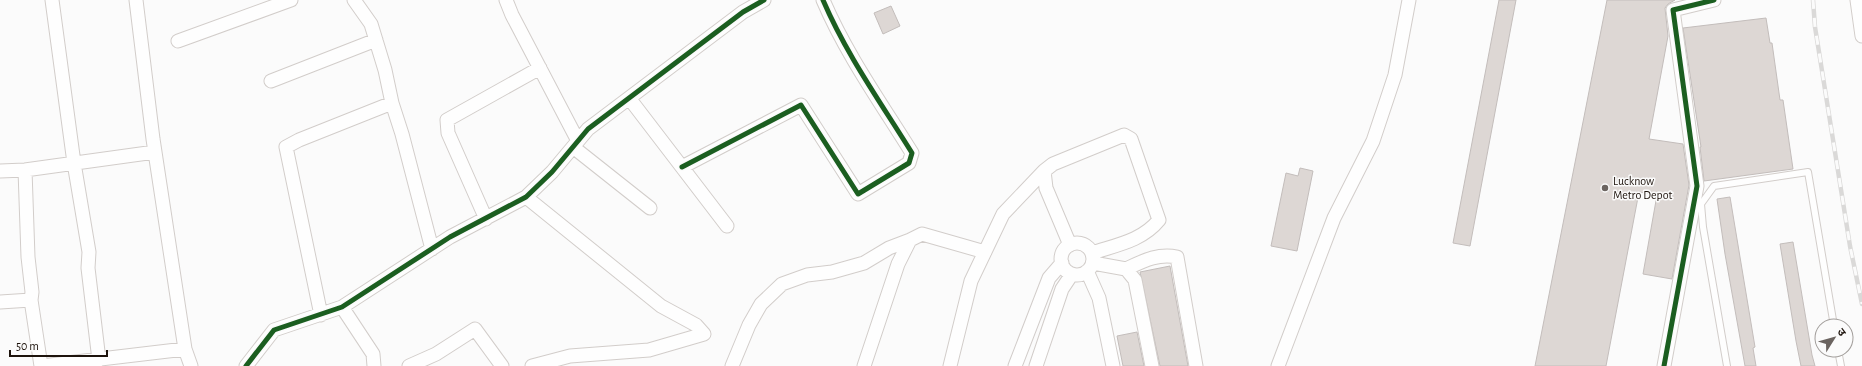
<svg xmlns="http://www.w3.org/2000/svg" width="1862" height="366" font-family="'Alegreya Sans','Noto Sans Devanagari',sans-serif">
	<rect width="100%" height="100%" fill="#fbfbfb"/>
	<!-- building -->
	<path fill="#ddd7d4" stroke="#c3bdbb" d="M1499,0h17l-46,246 -17,-3z
		M1607,0h68l-7,4 -3,4 3,28 -19,103 34,5 6,41 -17,94 -29,-5 14,-79 -18,-3 -33,174h-71z
		M891,6l9,20 -17,8 -9,-21z
		M1766,18l4,25h2l8,57h3l10,69 -89,12 -4,-34h1l-18,-119z
		M1300,168l13,3 -16,80 -26,-5 15,-73 12,3z
		M1730,197l25,150 -2,1 3,18h-11l-20,-112 -8,-55z
		M1793,242l19,113 3,11h-14l-5,-25 -16,-97z
		M1170,266l18,100h-28l-20,-94z
		M1137,332l7,34h-21l-6,-30z"/>
	<g fill="none" stroke-linecap="round" stroke-linejoin="round">
		<!-- lane casing -->
		<g stroke="#d2cdca" stroke-width="8">
			<path id="lane" d="M1838,350l3,16
				M1727,366l-24,-139 -2,-23 13,-18 94,-14 26,154"/>
		</g>
		<!-- street casing -->
		<g stroke="#d2cdca" stroke-width="15">
			<path id="street" d="M52,0l22,163 15,89 -1,16 11,92
				M136,0l17,139 32,210 6,17
				M354,0l17,24 14,46 7,33 10,31 30,115
				M506,0l6,15 66,126
				M1857,0l5,36
				M178,41l113,-41
				M271,81l105,-41
				M629,98l98,128
				M573,147l77,61
				M682,167l119,-62 57,89 51,-31 3,-10c-31,-50 -66,-99 -89,-153
				M25,170l3,87 4,35 -1,8 10,66
				M0,171l25,-1 130,-18
				M526,197l135,109 35,19 8,9 -55,16 -79,6 -38,10
				M486,219l-38,-86 -1,-13 93,-52
				M1061 259a16 16 0 1 1 32 0a16 16 0 1 1-32 0Z
				M1070,245l-24,-57 -2,-17 9,-7 71,-29 7,4 28,81c-17,21 -43,25 -67,33
				M1093,263l33,6 9,11 17,86
				M1126,269c17,-8 32,-16 51,-12l19,109
				M1087,271l12,27 14,68
				M0,302l31,-2
				M342,307l31,47 1,12
				M321,315l-35,-168 13,-7 93,-37
				M42,366l143,-17
				M246,366l28,-36 68,-23 108,-70 76,-40 26,-25 36,-43 155,-117 21,-12
				M409,366l27,-12 39,-25 27,37
				M732,366l17,-41 12,-21 21,-20 25,-9 25,-3 32,-9 25,-15 21,-8
				M864,366l34,-102 12,-24 12,-6 63,18
				M950,366l21,-85 32,-67 41,-43
				M1015,366l34,-88 13,-15
				M1036,366l26,-77 10,-15
				M1278,366l56,-148 39,-77 22,-66 14,-75
				M1664,366l33,-180 -24,-176 41,-10"/>
		</g>
		<!-- lane -->
		<use href="#lane" stroke="#fefefe" stroke-width="6"/>
		<!-- street -->
		<use href="#street" stroke="#fefefe" stroke-width="13"/>
		<!-- rail casing -->
		<g stroke="#dad9d8" stroke-width="4.5">
			<path id="rail" d="M1813,0l2,27 35,219 12,58"/>
		</g>
		<!-- rail -->
		<use href="#rail" stroke="#fbfbfb" stroke-width="3" stroke-dasharray="9" stroke-linecap="butt"/>
		<!-- cycleway casing -->
		<g stroke="#fbfbfb" stroke-width="8">
			<path id="cycleway" d="M682,167l119,-62 57,89 51,-31 3,-10c-31,-50 -66,-99 -89,-153
				M246,366l28,-36 68,-23 108,-70 76,-40 26,-25 36,-43 155,-117 21,-12
				M1664,366l33,-180 -24,-176 41,-10"/>
		</g>
		<!-- cycleway -->
		<use href="#cycleway" stroke="#1b5e20" stroke-width="5"/>
	</g>
	<!-- markers -->
	<circle fill="#6b6460" stroke="#fbfbfb" stroke-width="1.5" cx="1605" cy="188" r="4"/>
	<g text-anchor="middle" dominant-baseline="central" stroke-width="3" stroke-linejoin="round" paint-order="stroke">
		<!-- poi labels -->
		<g font-size="12" fill="#1d130c" stroke="#fbfbfb" text-anchor="start">
			<text x="1613" y="181">Lucknow<tspan x="1613" dy="14">Metro Depot</tspan></text>
		</g>
	</g>
	<!-- north arrow -->
	<g transform="translate(1834 338) rotate(53)"><circle r="19" fill="#fbfbfb" stroke="#a29e9b"/>
	<path d="M0-3L7 15L0 10L-7 15Z" fill="#6b6460"/>
	<text y="-6" font-size="11" font-weight="bold" text-anchor="middle" fill="#1d130c">उ</text>
	</g>
	<!-- scale -->
	<path d="M10 350v6h97v-6" fill="none" stroke="#1d130c" stroke-width="2"/>
	<text x="16" y="350" font-size="12" fill="#1d130c" stroke="#fbfbfb" stroke-width="3" paint-order="stroke">50 m</text>
</svg>
